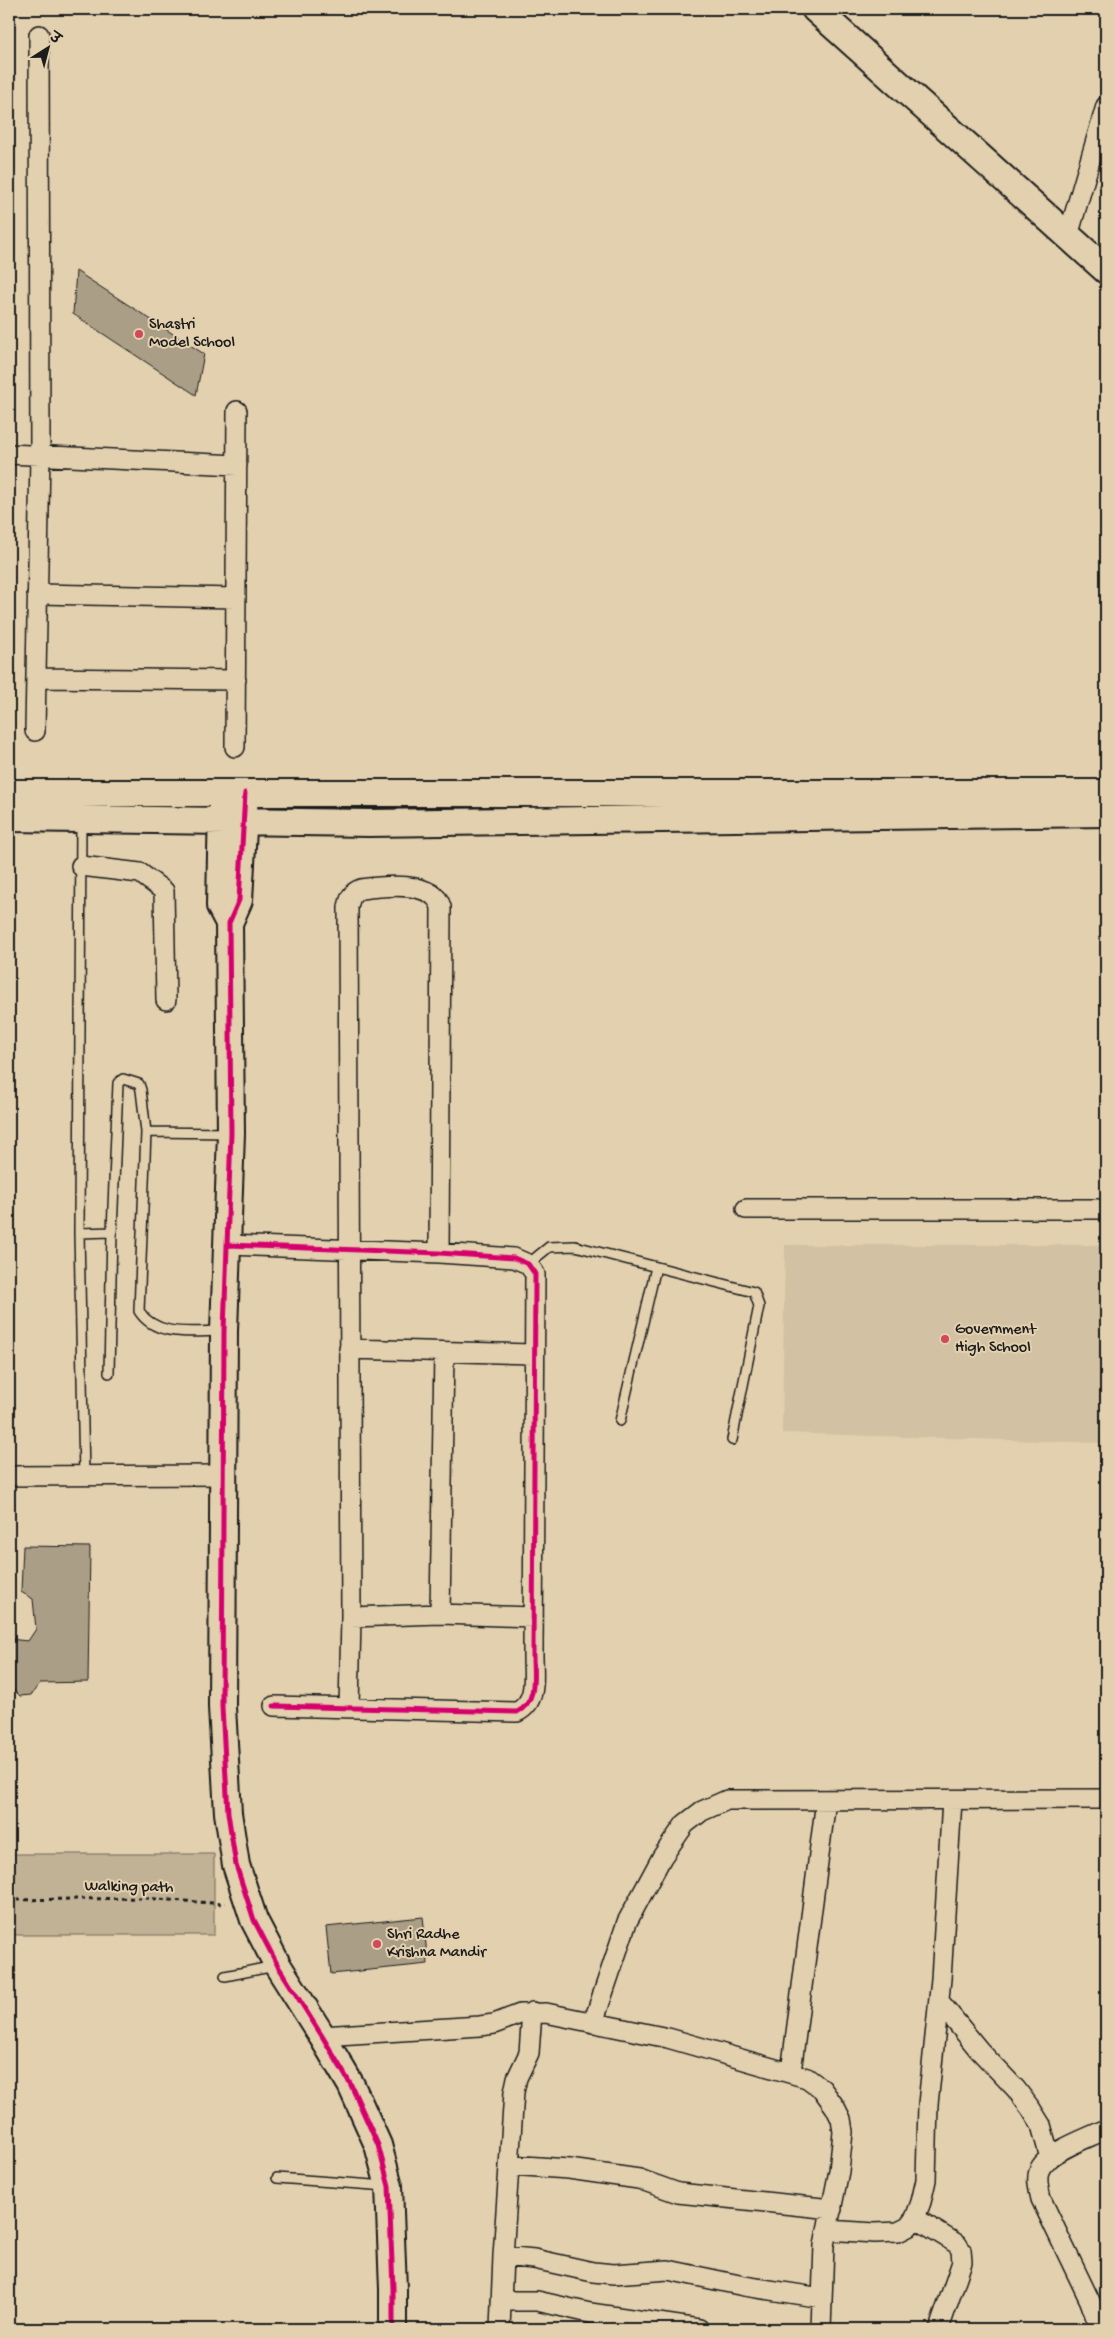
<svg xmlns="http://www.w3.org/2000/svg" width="1115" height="2338" font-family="'Gochi Hand','Playpen Sans Deva',sans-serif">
	<rect width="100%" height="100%" fill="#e2d0ae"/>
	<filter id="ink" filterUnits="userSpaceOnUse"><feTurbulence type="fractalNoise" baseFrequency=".02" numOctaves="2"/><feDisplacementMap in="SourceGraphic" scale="10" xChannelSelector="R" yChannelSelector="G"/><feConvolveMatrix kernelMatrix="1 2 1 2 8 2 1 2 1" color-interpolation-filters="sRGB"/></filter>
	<g filter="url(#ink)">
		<!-- built -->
		<path fill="#d2c1a2" d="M785,1245h321v198l-324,-10z"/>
		<!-- green -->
		<path fill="#c1b296" stroke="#6e6759" d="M9,1854h205v81h-205z"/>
		<!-- building -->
		<path fill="#ab9e86" stroke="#1c1c1c" d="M76,271l128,83 -8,41 -123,-81z
			M23,1546l67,1 -2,135 -48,1 -9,12 -11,1 -11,-11v-46l19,2 8,-12 -3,-30 -12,-7z
			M423,1917l5,47 -97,10 -5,-47z"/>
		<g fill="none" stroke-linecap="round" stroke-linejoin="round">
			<!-- lane casing -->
			<g stroke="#1c1c1c" stroke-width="12">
				<path id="lane" d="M81,821l-2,412 5,243
					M146,1132l-7,179c17,27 55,20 83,20
					M112,1232l6,-149 5,-4 16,5 2,6 5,42 84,1
					M79,1233l33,-1 -3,141
					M528,1264l21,-17 26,-1 179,46 5,14 -27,134
					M620,1421l36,-154
					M225,1976l50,-10
					M277,2178l110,8"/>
			</g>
			<!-- street casing -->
			<g stroke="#1c1c1c" stroke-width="22">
				<path id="street" d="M1068,236l38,-130
					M9,454l228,11
					M37,594l199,4
					M37,678l199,2
					M35,731l5,-276 -1,-420
					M235,747l2,-336
					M81,866l59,7 24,18 2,109
					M746,1209h360
					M228,1245l211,8 75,5 14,6 7,10 -2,382c0,20 5,46 -16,56l-243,-6
					M349,1349l185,5
					M9,1476l214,-1
					M440,1614l4,-262
					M351,1617l89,-3 93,3
					M349,1708l2,-91 -3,-710c2,-9 4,-15 13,-18 22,-3 73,-9 80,18l-2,346
					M939,2001l40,49 37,39 15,20 10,16 9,33
					M593,2023l34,-101 35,-65 23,-33 17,-13 25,-11 379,-1
					M322,2036l158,-10 14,-2 26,-10 26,-1 122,25 139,40 15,11 13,18 6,12 2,13 -4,39 -15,74 -3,84
					M791,2072l35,-272
					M509,2165l60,4 70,10 39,14 154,16
					M915,2218l42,26 4,6 1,12 -23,67
					M827,2230l48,3 23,-1 10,-5 7,-9 6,-16 5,-22 2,-76 13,-125 11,-179
					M503,2256l31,3 59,13 21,2 54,-4 76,16 78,12
					M501,2301h36l53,12 109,16
					M500,2329l3,-73 11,-164 3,-14 12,-25 3,-41
					M1100,2329l-10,-28 -49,-102c-2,-9 -5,-19 -2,-28 6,-19 50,-33 67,-42"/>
			</g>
			<!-- secondary casing -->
			<g stroke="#1c1c1c" stroke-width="30">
				<path id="secondary" d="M815,9l291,261
					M9,793h1097
					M245,793l-6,107 -10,23 2,210 -7,198 -2,376 6,106 8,52 18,55 24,46 44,70 29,49 27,60 11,41 4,103v40
					M222,803l-2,103 9,17
					M9,818l360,5 737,-10"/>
			</g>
			<!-- path -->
			<path stroke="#1c1c1c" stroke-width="3" stroke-dasharray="4 4" stroke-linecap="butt" d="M9,1900l135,-2 81,6"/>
			<!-- lane -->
			<use href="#lane" stroke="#e2d0ae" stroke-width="9"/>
			<!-- street -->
			<use href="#street" stroke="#e2d0ae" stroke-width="19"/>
			<!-- secondary -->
			<use href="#secondary" stroke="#e2d0ae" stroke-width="26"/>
			<!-- cycleway casing -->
			<g stroke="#e2d0ae" stroke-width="8">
				<path id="cycleway" d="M245,793l-6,107 -10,23 2,210 -7,198 -2,376 6,106 8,52 18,55 24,46 44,70 29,49 27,60 11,41 4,103v40
					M228,1245l211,8 75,5 14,6 7,10 -2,382c0,20 5,46 -16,56l-243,-6"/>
			</g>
			<!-- cycleway -->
			<use href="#cycleway" stroke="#d6006c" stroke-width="5"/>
		</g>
	</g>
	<!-- markers -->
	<g fill="#d1495b" stroke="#e2d0ae" stroke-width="2">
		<circle cx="139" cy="334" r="5"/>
		<circle cx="945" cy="1339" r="5"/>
		<circle cx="377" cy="1944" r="5"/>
	</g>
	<g text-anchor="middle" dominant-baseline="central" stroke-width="4" stroke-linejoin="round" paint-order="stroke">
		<!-- poi labels -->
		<g font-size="16" fill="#1c1c1c" stroke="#e2d0ae" text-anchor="start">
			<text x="149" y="325">Shastri<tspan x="149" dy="18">Model School</tspan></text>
			<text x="955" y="1330">Government<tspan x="955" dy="18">High School</tspan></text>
			<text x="387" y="1935">Shri Radhe<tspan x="387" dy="18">Krishna Mandir</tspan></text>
		</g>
		<!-- street labels -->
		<g font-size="16" fill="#1c1c1c" stroke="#e2d0ae">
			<text transform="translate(129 1888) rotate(1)">Walking path</text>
		</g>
	</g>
	<!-- margin -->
	<rect width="1115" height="2338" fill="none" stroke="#e2d0ae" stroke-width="30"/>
	<rect x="15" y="15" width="1085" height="2308" fill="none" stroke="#1c1c1c" stroke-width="2" filter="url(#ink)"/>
	<!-- north arrow -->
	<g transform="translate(48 48) rotate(36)" stroke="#e2d0ae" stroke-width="4" paint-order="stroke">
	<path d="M0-4L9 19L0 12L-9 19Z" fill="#1c1c1c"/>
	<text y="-8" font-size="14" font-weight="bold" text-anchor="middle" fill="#1c1c1c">उ</text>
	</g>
</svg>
